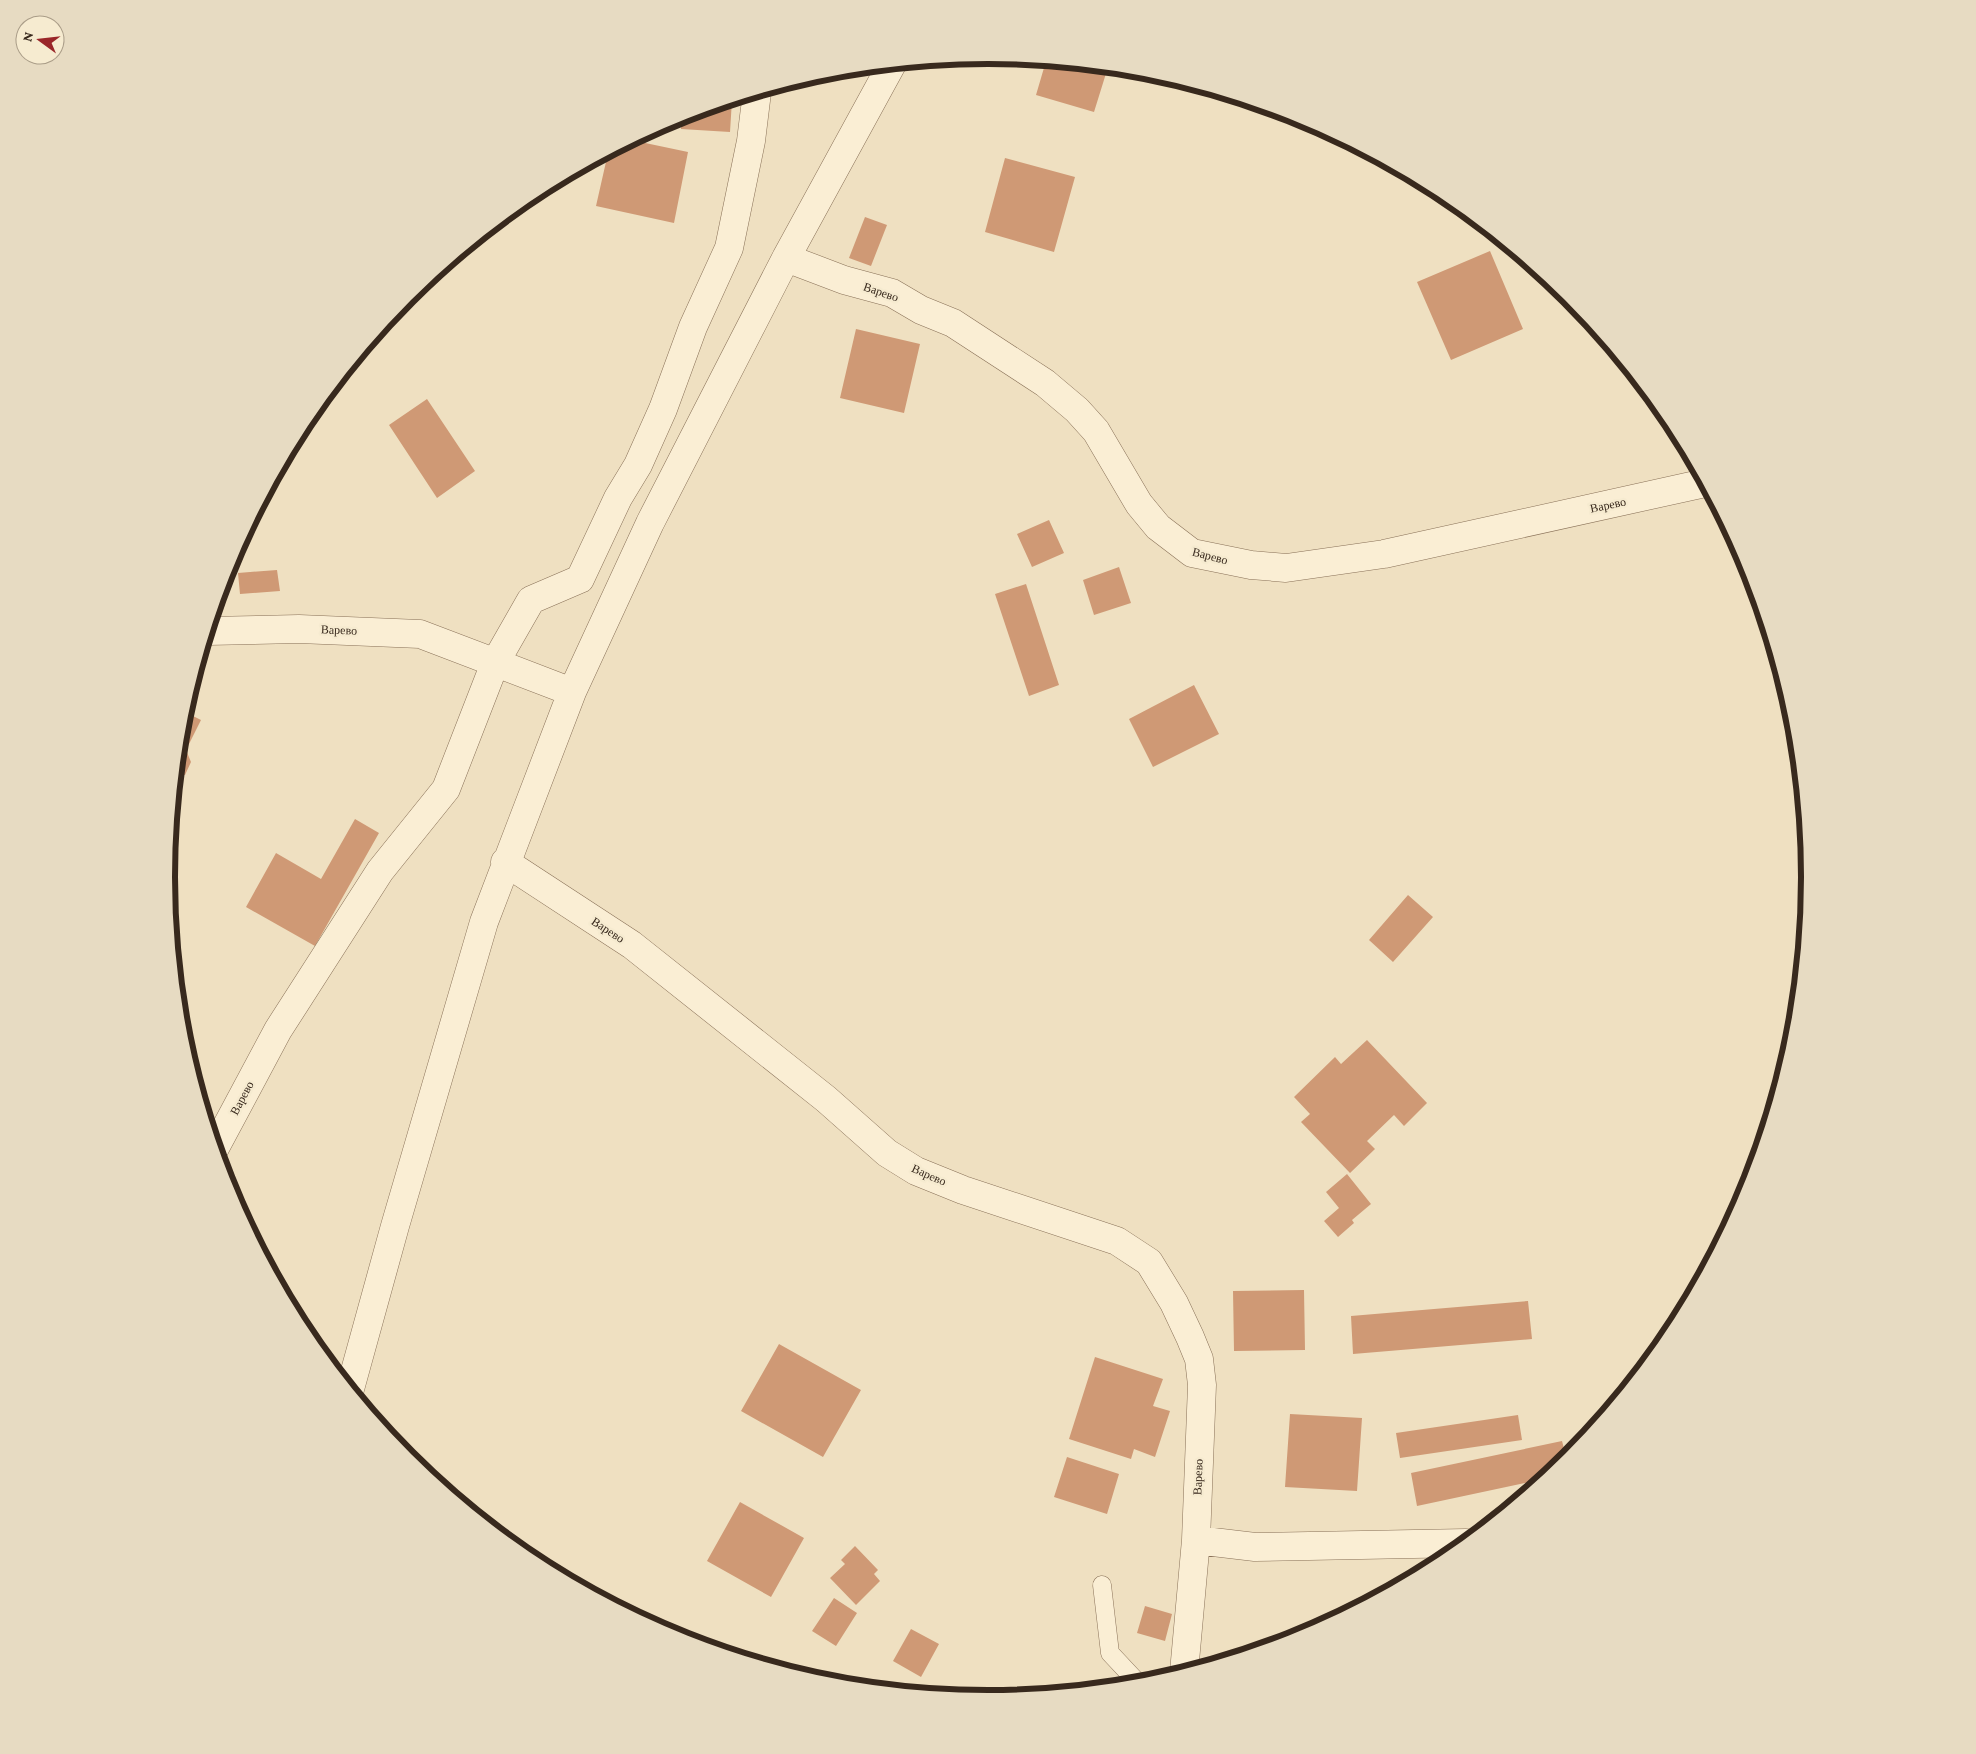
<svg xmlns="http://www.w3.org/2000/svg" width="1976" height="1754" font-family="'Crimson Pro',serif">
	<rect width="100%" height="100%" fill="#efe0c1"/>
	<!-- building -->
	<path fill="#cf9975" d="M1046,61l62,6 -14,45 -58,-17z
		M732,100l-2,32 -49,-3v-14z
		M631,140l57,12 -14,71 -78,-17 12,-53z
		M1005,158l70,19 -21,75 -69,-20z
		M865,217l22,8 -16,41 -22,-8z
		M1490,251l33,78 -72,31 -34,-78z
		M856,329l64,15 -16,69 -64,-15z
		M427,399l48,72 -38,27 -48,-73z
		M1049,520l15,33 -32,14 -15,-33z
		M1119,567l12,36 -37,12 -11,-35z
		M277,570l3,21 -40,3 -2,-21z
		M1026,584l33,101 -30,11 -34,-102z
		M1194,685l25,49 -66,33 -24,-48z
		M183,711l18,9 -15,30 5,12 -6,13h-9z
		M355,819l24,14 -64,113 -69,-39 30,-54 45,26z
		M1408,895l25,22 -40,45 -24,-22z
		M181,1028l10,7 -7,11 -2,-9z
		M1367,1040l60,63 -23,23 -10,-11 -27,26 8,8 -25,24 -49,-51 9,-8 -16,-17 41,-40 6,7z
		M1347,1174l24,30 -19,16 2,3 -16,14 -14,-16 15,-13 -13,-16z
		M1304,1290l1,60 -71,1 -1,-60z
		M1528,1301l4,38 -179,15 -2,-38z
		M779,1344l82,46 -38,67 -82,-46z
		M1095,1357l68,22 -10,27 17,5 -15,46 -21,-8 -3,10 -62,-20z
		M1290,1414l72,4 -5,73 -72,-4z
		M1518,1415l4,25 -122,18 -4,-25z
		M1562,1441l5,19 -23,19 -127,27 -6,-33z
		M1067,1457l52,17 -12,40 -53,-17z
		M740,1502l64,36 -33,59 -64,-36z
		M855,1546l23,24 -4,4 6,7 -24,24 -26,-27 15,-14 -4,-4z
		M834,1598l23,15 -21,33 -24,-15z
		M1145,1606l27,8 -7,27 -28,-8z
		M911,1629l28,15 -18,33 -28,-16z"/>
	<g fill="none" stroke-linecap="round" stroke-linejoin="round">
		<!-- lane casing -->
		<g stroke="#897158" stroke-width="19">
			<path id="lane" d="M1102,1585l8,68 29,31"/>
		</g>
		<!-- street casing -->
		<g stroke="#897158" stroke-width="29">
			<path id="street" d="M786,258l58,22 48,13 29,17 32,13 92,60 32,27 19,21 43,73 19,23 34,26 59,12 35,3 98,-14 321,-71
				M208,631l91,-2 121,5 152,58
				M505,862l127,83 194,154 61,54 29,18 47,19 154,51 32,21 25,41 16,34 9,22 3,26 -6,155 -12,132
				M215,1148l63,-118 102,-159 66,-82 49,-126 36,-63 49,-21 38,-81 20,-33 25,-56 30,-82 36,-79 22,-107 6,-49
				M350,1389l45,-163 89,-304 88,-230 78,-169 136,-265 106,-194
				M1196,1540l59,7 211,-4"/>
		</g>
		<!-- lane -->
		<use href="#lane" stroke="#faeed4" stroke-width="18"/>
		<!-- street -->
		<use href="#street" stroke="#faeed4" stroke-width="28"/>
	</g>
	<g text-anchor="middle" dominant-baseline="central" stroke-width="5" stroke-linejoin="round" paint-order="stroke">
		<!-- street labels -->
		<g font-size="12" fill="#38291d" stroke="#f6ebd0">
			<text transform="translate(881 292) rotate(19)">Варево</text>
			<text transform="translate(1608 505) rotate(-12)">Варево</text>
			<text transform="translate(1210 556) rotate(15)">Варево</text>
			<text transform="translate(339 630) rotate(2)">Варево</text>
			<text transform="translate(608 930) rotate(33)">Варево</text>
			<text transform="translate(242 1098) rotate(-62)">Варево</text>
			<text transform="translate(929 1175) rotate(24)">Варево</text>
			<text transform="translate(1198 1477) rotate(-88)">Варево</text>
		</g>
	</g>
	<!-- crop -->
	<path d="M0 0H1976V1754H0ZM175 877a813 813 0 1 1 1626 0a813 813 0 1 1-1626 0Z" fill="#e7dbc2" fill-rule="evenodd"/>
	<path fill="none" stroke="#38291d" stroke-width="6" d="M175 877a813 813 0 1 1 1626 0a813 813 0 1 1-1626 0Z"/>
	<!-- north arrow -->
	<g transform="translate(40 40) rotate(285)"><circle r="24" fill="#f6ebd0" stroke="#aa9d88"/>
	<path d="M0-4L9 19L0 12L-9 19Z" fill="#9a2629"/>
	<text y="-8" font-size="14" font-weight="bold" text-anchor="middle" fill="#38291d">N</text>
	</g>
</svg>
